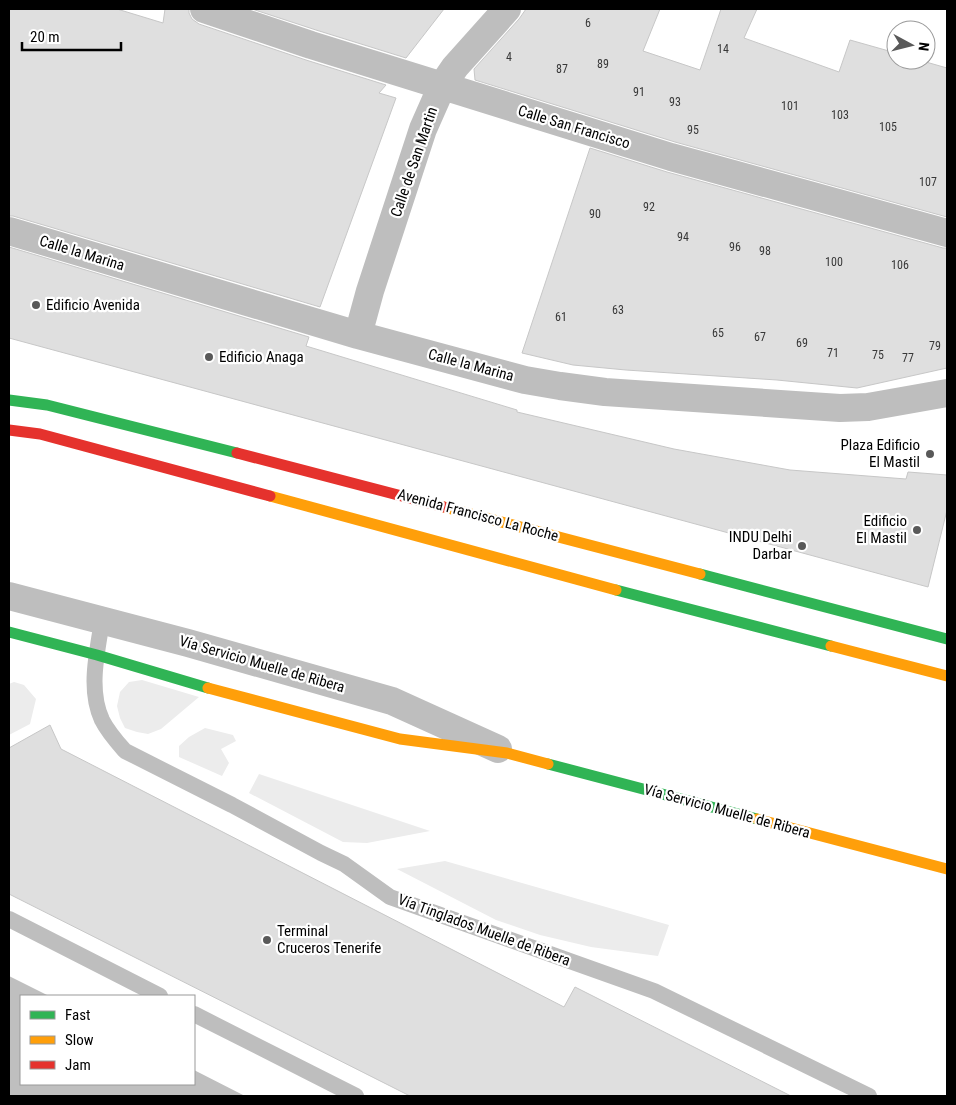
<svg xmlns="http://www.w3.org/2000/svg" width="956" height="1105" font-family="'Roboto Condensed',sans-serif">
	<rect width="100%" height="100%" fill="#fff"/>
	<!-- green -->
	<path fill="#ececec" d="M142,680l57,17 -38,32 -13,5 -11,-2 -12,-4 -5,-10 -3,-12 3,-14 9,-10z
		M14,682l10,3 12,14 -6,25 -21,11v-51z
		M205,728l28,7 3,6 -15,8 8,14 -7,13 -43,-19v-11l10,-9z
		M259,774l171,57 -63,12 -24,-1 -94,-49z
		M445,861l224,64 -11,31 -67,-9 -51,-12 -44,-15 -99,-51z"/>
	<!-- water -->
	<path fill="#bfbfbf" d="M9,976l40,20h-28v88h173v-14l51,26h-236z"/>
	<!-- building -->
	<path fill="#dfdfdf" stroke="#c7c7c7" d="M9,9h108l46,14 2,-14h24v4l3,6 7,5 107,36 80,25 -7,8 17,5 -76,209 -307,-91h-4z
		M252,9h192l-38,49 -90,-28z
		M526,9h134l-17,42 57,19 21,-61h36l-13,29 95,34 11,-32 46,13v7h23l28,8v149l-272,-75 -200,-62 -1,-11 45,-50z
		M590,148l77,24 276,76h4v120l-90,20 -80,-8 -151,-10 -53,-5 -51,-12z
		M9,247l300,90 -3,9 211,64v2l157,37 116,21 116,9 2,-7 39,3v35l-19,77 -919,-249z
		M50,725l11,24 503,258 11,-20 216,109h-381l-401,-202v-146z"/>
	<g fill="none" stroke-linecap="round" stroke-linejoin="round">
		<!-- lane -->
		<path stroke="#bebebe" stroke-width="16" d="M102,621c-5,32 -14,69 0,99 6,12 15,22 23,31l107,54 89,48 23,11 46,33 264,94 215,105
			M9,919l151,77
			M194,1014l162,82"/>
		<!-- street -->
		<path stroke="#bebebe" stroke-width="28" d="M204,9l107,36 360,112 276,76
			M9,231l349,104 167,45 35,6 45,6 235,16 28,-1 79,-14
			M358,335l12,-44 53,-162 19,-43 13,-19 52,-58
			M9,596l179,47 204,58 106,48"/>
		<!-- fast -->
		<path stroke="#30b455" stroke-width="11" d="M9,400l38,5 190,48
			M700,574l247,65
			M616,590l215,56
			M9,632l88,23 111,33
			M548,764l209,55"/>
		<!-- slow -->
		<path stroke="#ff9f0a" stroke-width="11" d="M270,496l346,94
			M444,507l256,67
			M831,646l116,30
			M208,688l192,51 107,14 41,11
			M757,819l190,50"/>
		<!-- jam -->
		<path stroke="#e5322d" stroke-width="11" d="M9,430l31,4 230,62
			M237,453l207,54"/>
	</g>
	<!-- markers -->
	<g fill="#595959" stroke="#fff" stroke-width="2">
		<circle cx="36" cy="305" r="5"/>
		<circle cx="209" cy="357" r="5"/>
		<circle cx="930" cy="454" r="5"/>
		<circle cx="917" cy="530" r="5"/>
		<circle cx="802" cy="546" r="5"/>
		<circle cx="267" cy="940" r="5"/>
	</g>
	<g text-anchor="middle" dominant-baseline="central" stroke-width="4.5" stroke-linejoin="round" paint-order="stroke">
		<!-- number labels -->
		<g font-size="12" fill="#383838">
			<text x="588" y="23">6</text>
			<text x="723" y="49">14</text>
			<text x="509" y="57">4</text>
			<text x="603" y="64">89</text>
			<text x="562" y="69">87</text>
			<text x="639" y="92">91</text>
			<text x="675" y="102">93</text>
			<text x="790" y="106">101</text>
			<text x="840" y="115">103</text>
			<text x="888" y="127">105</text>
			<text x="693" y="130">95</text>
			<text x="928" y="182">107</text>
			<text x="649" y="207">92</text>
			<text x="595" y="214">90</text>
			<text x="683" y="237">94</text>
			<text x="735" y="247">96</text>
			<text x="765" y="251">98</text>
			<text x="834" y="262">100</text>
			<text x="900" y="265">106</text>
			<text x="618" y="310">63</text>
			<text x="561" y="317">61</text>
			<text x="718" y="333">65</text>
			<text x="760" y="337">67</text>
			<text x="802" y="343">69</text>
			<text x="935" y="346">79</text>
			<text x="833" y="353">71</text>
			<text x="878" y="355">75</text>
			<text x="908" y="358">77</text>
		</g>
		<!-- street labels -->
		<g font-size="15" fill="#000" stroke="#fff">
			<text transform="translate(574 127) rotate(17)">Calle San Francisco</text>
			<text transform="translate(414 162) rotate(-71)">Calle de San Martin</text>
			<text transform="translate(82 253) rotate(17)">Calle la Marina</text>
			<text transform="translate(471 365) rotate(15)">Calle la Marina</text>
			<text transform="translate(478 515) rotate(15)">Avenida Francisco La Roche</text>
			<text transform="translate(262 664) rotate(16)">Vía Servicio Muelle de Ribera</text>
			<text transform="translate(727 811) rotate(15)">Vía Servicio Muelle de Ribera</text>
			<text transform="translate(484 930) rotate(20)">Vía Tinglados Muelle de Ribera</text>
		</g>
		<!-- poi labels -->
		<g font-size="15" fill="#000" stroke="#fff" text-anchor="start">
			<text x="46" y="305">Edificio Avenida</text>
			<text x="219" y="357">Edificio Anaga</text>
			<text x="920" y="445" text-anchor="end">Plaza Edificio<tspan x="920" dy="17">El Mastil</tspan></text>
			<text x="907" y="521" text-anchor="end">Edificio<tspan x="907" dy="17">El Mastil</tspan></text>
			<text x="792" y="537" text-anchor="end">INDU Delhi<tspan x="792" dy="17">Darbar</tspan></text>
			<text x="277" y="931">Terminal<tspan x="277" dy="17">Cruceros Tenerife</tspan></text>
		</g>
	</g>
	<!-- border -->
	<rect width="956" height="1105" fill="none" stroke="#000000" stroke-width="20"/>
	<!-- legend -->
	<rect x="20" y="995" width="175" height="90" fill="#ffffff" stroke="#999999"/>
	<rect x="30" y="1011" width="25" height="8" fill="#30b455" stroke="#999999"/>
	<text x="65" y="1020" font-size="15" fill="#000000">Fast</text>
	<rect x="30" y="1036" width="25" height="8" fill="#ff9f0a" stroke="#999999"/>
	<text x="65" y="1045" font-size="15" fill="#000000">Slow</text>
	<rect x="30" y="1061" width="25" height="8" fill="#e5322d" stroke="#999999"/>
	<text x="65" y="1070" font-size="15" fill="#000000">Jam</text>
	<!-- north arrow -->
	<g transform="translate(911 45) rotate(97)"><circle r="24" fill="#ffffff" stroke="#999999"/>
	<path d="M0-4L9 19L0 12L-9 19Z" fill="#595959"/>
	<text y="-8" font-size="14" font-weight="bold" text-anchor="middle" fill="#000000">N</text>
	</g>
	<!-- scale -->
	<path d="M22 42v8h99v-8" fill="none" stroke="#000000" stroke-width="2.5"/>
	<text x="30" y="42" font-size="15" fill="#000000" stroke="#ffffff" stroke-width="4" paint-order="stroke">20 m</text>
</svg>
